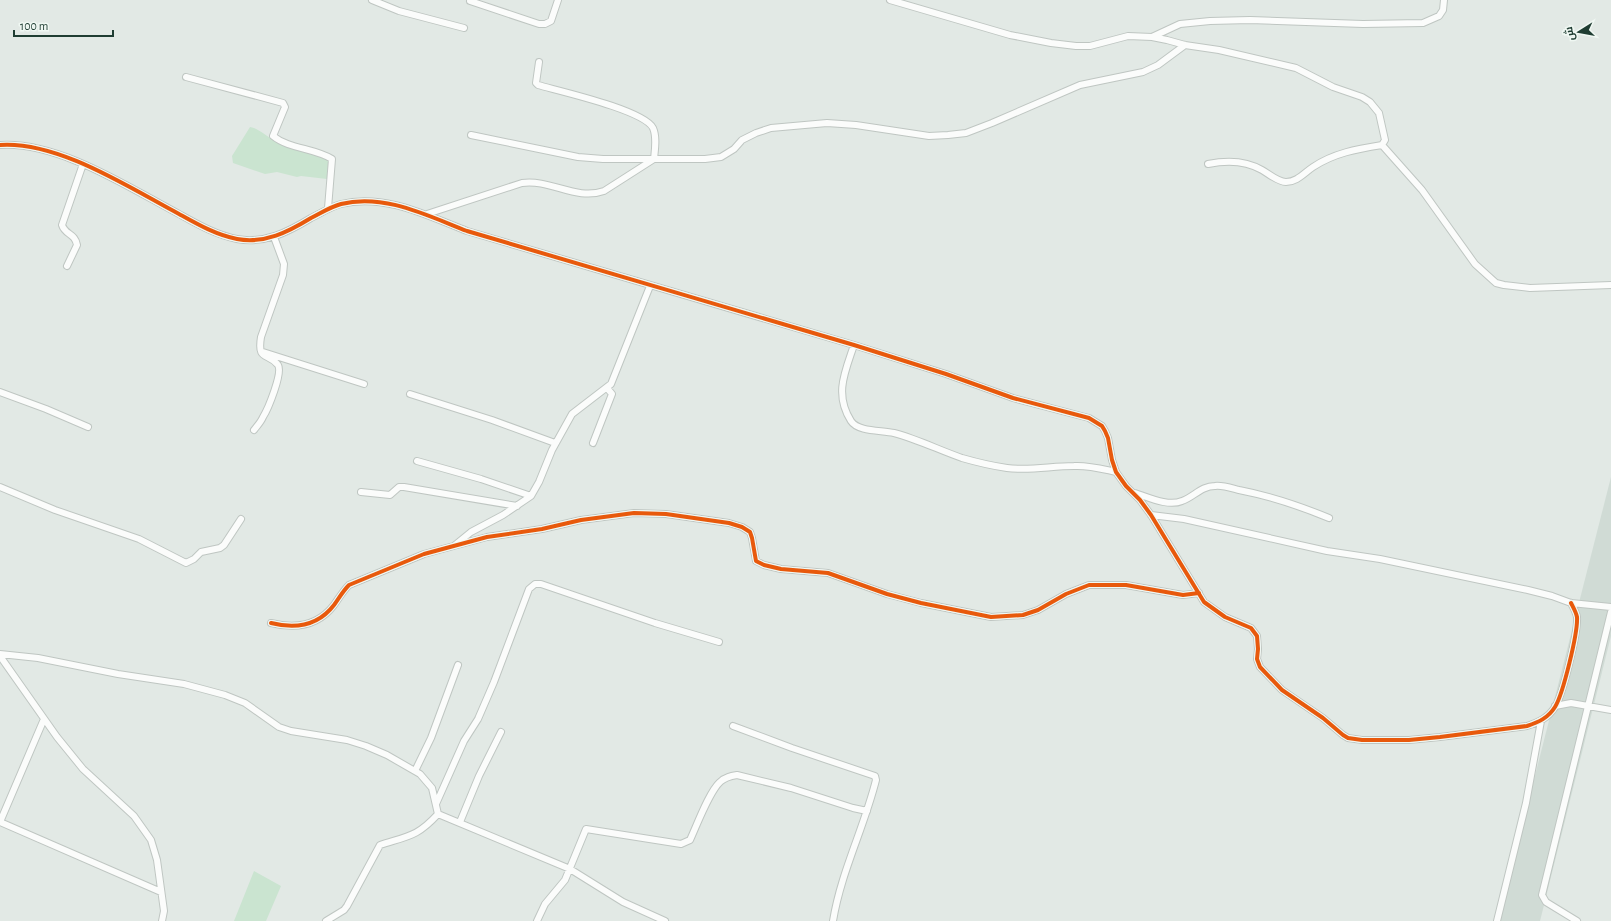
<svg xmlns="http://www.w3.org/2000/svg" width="1611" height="921" font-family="'Alegreya Sans',Cairo,sans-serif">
	<rect width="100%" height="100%" fill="#e2e9e5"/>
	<!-- built -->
	<path fill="#d0dbd5" d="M1611,477v159l-71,285h-42z"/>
	<!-- green -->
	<path fill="#cae4d0" d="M250,127c9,1 16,10 25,13 17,8 36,14 54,19l-2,20 -26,-3 -4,1 -20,-5 -12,2 -32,-11 -1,-7z
		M254,871l27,15 -15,35h-32z"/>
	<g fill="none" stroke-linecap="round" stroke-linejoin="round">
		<!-- minor casing -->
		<g stroke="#bfc6c2" stroke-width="8">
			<path id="minor" d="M372,0l27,11 65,17
				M890,0l120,35 41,8 25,3h14l38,-10 24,1
				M470,1l69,23h6l6,-3 7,-21
				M186,77l97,26 2,4 -12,29c16,13 41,12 59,23l-4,49
				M471,135l107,22 25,2h51c1,-10 3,-22 -1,-31 -9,-18 -94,-37 -115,-43l-2,-2 3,-21
				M0,145c58,-4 128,42 179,69 18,10 37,21 58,25 28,5 51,-7 74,-21 10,-5 19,-11 30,-14 43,-11 87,12 126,27l387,114 92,29 67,24 76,20 13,8 3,5 3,7 4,22 4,12 10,14 14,14 11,15 53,87 21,15 26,11 6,8 1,13 -1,10 3,8 22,23 41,28 20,17 5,3 14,2h47l31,-3 87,-11c12,-4 21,-8 28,-19 8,-13 23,-74 22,-90 -1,-5 -4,-10 -6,-14
				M1382,145l40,45 53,74 21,19 8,2 26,3 81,-3
				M1208,164c19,-4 37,-4 54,6 7,4 16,12 24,12 11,0 18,-9 27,-15 21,-14 44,-18 69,-22l3,-5 -6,-27 -9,-11 -8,-5 -29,-10 -37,-19 -77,-18 -34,-5 -18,-5 -15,-3 28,-13 30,-3 40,-1 113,4 60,-1 16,-7 4,-6 1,-10
				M427,214l95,-31c29,-4 54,18 82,8l50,-32h51l16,-2 13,-8 8,-9 14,-7 15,-5 56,-5 29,2 73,11 19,-1 18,-2 26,-10 88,-38 63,-13 15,-7 27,-20
				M67,266l10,-21c-2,-12 -12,-10 -15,-20l21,-61
				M854,345c-9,27 -20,49 -3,76 7,11 31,9 43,12 23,6 45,17 68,25 14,4 31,8 45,10 23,3 44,-2 67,-2 14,-1 28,3 42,6
				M263,352l101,32
				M0,392l46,17 42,18
				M410,394l82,26 63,23
				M254,430c3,-4 7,-8 9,-13 5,-8 20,-44 15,-52 -10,-13 -21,-3 -17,-28l22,-62 1,-11 -10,-27
				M593,443l19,-49 -5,-6
				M417,461l64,18 50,17
				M0,487l55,23 84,29 47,24 8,-4 7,-7 19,-4 4,-3 17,-26
				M361,492l29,3 9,-8h5l113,19
				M1135,493c13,4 33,14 47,8 12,-4 19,-15 33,-15 7,-1 16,2 24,4 31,6 61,16 90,28
				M1151,515l33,4 143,32 53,8 148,31 24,6 19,7 40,4
				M455,545l16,-13 32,-17 28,-19 8,-14 13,-32 20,-36 39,-30 39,-98
				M271,623c24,6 47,3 63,-18 5,-7 9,-14 15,-20l75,-31 63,-17 55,-8 39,-9 53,-7 32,1 63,9 13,4 8,5 2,6 4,23 8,4 17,4 47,4 59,21 34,9 70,14 32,-2 15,-5 28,-16 23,-9h37l57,10 16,-2
				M0,654l38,4 80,16 66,10 41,11 20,8 34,24 12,4 56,9 19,6 21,9 33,19 12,14 6,26 132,55 53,33 42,19
				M0,656l57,81 26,32 51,47 17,24 6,20 7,51 -2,10
				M1555,706l16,-3 40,7
				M733,726l59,22 83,28 1,4c-12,48 -35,92 -43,141
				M415,771l16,-33 27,-73
				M436,804l28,-63 14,-22 16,-37 35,-93 6,-5h6l114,39 64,19
				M0,822l161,70
				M0,822l44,-103
				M460,822l19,-46 22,-44
				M326,921l18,-11 3,-4 33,-61c28,-9 37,-8 58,-31
				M537,921l8,-17 20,-24 21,-51 95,15 9,-4c7,-15 19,-48 30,-58 5,-5 11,-6 17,-7l54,13 62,20 14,3
				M1497,921l29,-118 15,-82
				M1577,921l-31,-19 -4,-7 69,-283"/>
		</g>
		<!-- minor -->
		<use href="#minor" stroke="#fbfcfb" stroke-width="6"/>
		<!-- cycleway casing -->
		<g stroke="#f0f8f3" stroke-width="6">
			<path id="cycleway" d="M0,145c58,-4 128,42 179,69 18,10 37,21 58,25 28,5 51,-7 74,-21 10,-5 19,-11 30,-14 43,-11 87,12 126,27l387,114 92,29 67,24 76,20 13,8 3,5 3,7 4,22 4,12 10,14 14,14 11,15 53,87 21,15 26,11 6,8 1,13 -1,10 3,8 22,23 41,28 20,17 5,3 14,2h47l31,-3 87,-11c12,-4 21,-8 28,-19 8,-13 23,-74 22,-90 -1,-5 -4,-10 -6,-14
				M271,623c24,6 47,3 63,-18 5,-7 9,-14 15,-20l75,-31 63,-17 55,-8 39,-9 53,-7 32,1 63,9 13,4 8,5 2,6 4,23 8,4 17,4 47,4 59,21 34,9 70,14 32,-2 15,-5 28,-16 23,-9h37l57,10 16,-2"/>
		</g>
		<!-- cycleway -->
		<use href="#cycleway" stroke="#e8590c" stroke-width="4"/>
	</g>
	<!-- north arrow -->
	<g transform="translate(1579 32) rotate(259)" stroke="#f0f8f3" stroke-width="3" paint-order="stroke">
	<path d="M0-3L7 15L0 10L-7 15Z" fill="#1f3d32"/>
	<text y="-6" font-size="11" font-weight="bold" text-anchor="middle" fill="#1f3d32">ش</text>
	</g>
	<!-- scale -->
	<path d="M14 30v6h99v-6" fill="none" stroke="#1f3d32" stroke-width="2"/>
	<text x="20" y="30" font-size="12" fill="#1f3d32" stroke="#f0f8f3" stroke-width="3" paint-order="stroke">100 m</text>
</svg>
